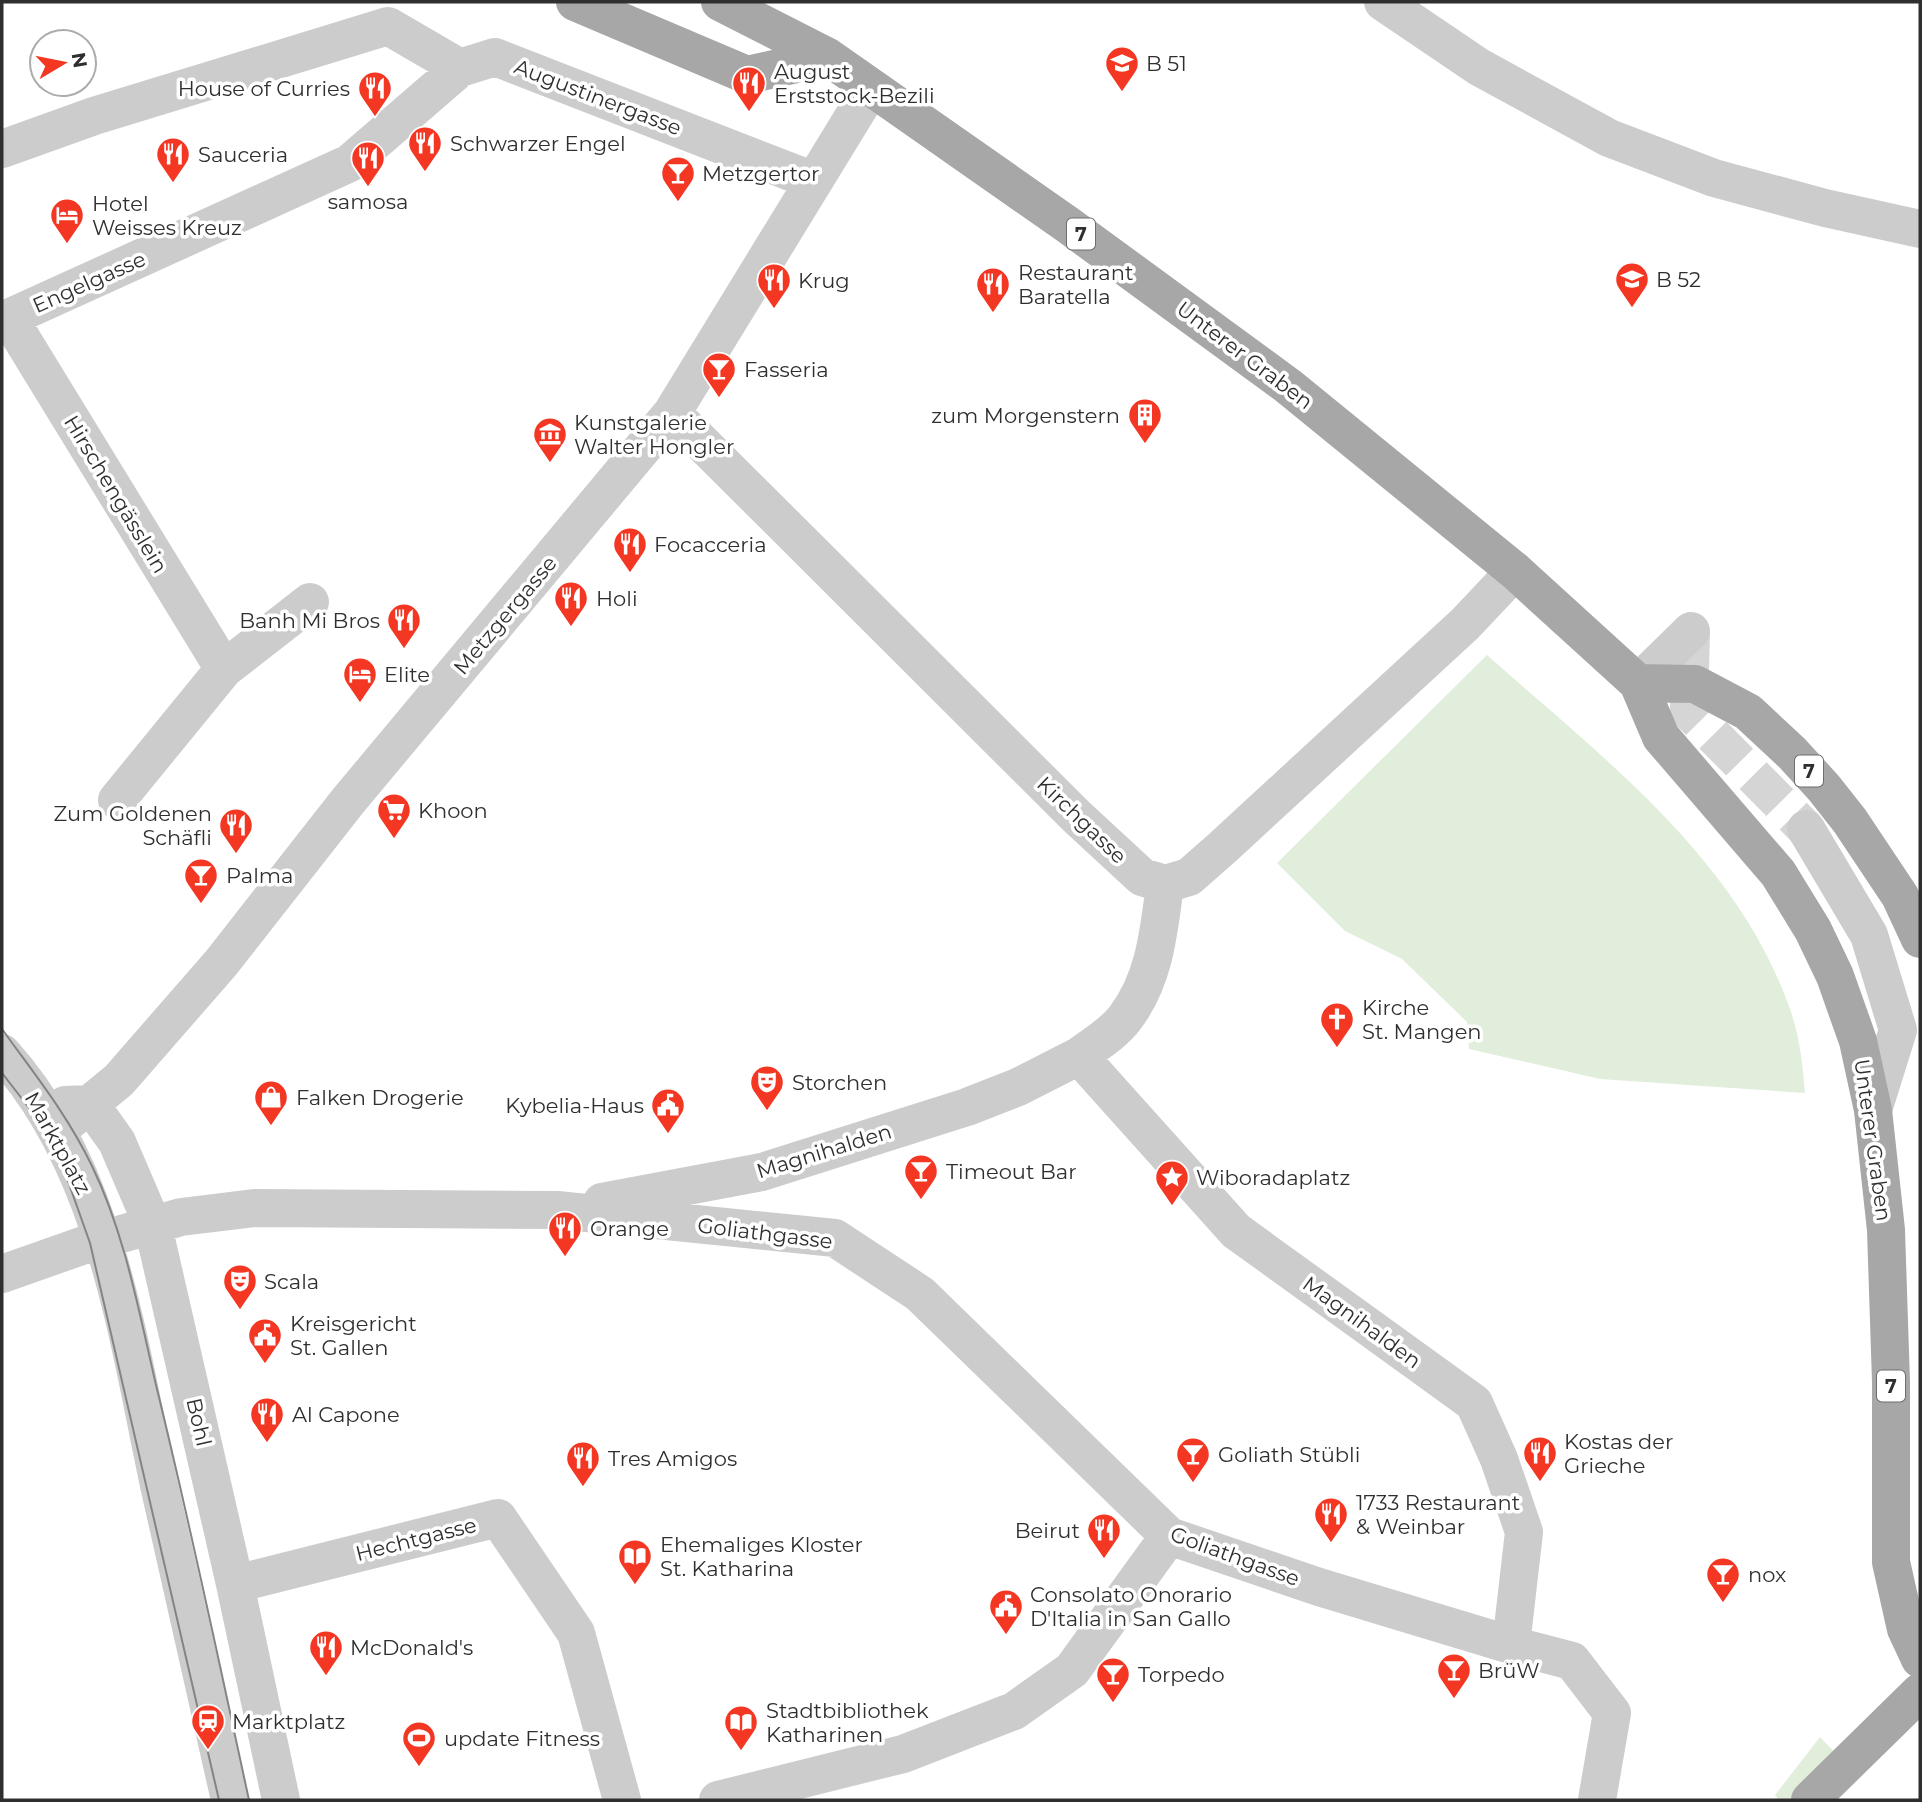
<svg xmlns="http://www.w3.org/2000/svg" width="1922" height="1802" font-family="Montserrat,sans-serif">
	<rect width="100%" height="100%" fill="#fff"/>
	<!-- green -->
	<path fill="#e2eedc" d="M1487,655c117,104 254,206 305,360 8,24 11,53 13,78l-205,-14 -131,-30 -2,-27 -65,-63 -57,-28 -68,-68z
		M1820,1737l19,20 -41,43h-19l-4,-5z"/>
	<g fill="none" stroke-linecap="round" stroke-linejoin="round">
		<!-- minor-tunnel -->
		<path stroke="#d5d5d5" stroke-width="38" stroke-dasharray="38 19" stroke-linecap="butt" d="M1691,631l-2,80 117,118"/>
		<!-- minor -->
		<path stroke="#ccc" stroke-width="38" d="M1383,2l96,65 130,71 105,40 111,30 95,21
			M2,149l92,-33 294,-90 72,42 35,-11 319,124
			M9,318l215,351 86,-67
			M2,321l348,-158 110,-95
			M672,413l404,403 66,61 23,7 24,-7 33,-29 243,-224 50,-53
			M1638,683l53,-52
			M117,800l107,-131
			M1806,829l63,106 29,95 -25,80
			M2,1053c104,114 126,287 157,432 23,105 47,210 71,315
			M1079,1056c15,-11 35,-23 46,-38 30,-39 34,-88 40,-134
			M65,1105l25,-1 27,38 36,84 82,358 46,216
			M57,1131l62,-51 102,-117 127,-162 324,-388 199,-325
			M602,1202l160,-30 205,-65 51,-20 61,-31 157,175 238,172 25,56 25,73 -13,113
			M2,1274l88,-31 91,-26 73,-9 303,2 278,28 85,56 249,242 150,51 192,58 61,16 40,52 -15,87
			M235,1584l263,-66 78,115 46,167
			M718,1800l185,-46 111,-43 58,-41 97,-134"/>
		<!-- major -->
		<path stroke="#a7a7a7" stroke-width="38" d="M575,2l172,73 81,-18
			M720,2l108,55 240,168 220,161 227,185 123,112 23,54 117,136 35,57 22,46 23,65 15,69 13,120 5,152v180l15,67 14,30
			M1638,683l57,1 53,28 44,41 32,35 26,33 50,75 20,43
			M1810,1800l110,-108"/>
		<!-- tram -->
		<path stroke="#848484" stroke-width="2" d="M2,1029c33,46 65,85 90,137 33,68 47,146 64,219 34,138 63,277 93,415
			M2,1073l38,49 23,45 27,76 129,557"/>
	</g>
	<!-- icons -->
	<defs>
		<g id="university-pin" transform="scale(1.75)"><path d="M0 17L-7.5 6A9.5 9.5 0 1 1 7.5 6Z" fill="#f43723" stroke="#fff"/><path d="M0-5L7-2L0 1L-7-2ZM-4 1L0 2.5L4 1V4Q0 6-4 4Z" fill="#fff"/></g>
		<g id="restaurant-pin" transform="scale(1.75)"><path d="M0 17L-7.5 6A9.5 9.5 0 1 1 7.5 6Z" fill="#f43723" stroke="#fff"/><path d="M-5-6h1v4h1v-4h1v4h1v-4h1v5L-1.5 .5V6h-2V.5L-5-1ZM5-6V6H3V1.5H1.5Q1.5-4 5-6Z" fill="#fff"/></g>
		<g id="bar-pin" transform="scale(1.75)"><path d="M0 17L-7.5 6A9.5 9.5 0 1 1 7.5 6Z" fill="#f43723" stroke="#fff"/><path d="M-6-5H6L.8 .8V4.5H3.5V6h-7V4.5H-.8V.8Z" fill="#fff"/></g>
		<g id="hotel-pin" transform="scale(1.75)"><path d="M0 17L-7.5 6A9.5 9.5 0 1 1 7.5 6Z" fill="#f43723" stroke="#fff"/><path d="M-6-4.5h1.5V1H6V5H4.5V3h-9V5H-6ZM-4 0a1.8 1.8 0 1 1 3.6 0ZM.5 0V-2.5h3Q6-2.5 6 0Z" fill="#fff"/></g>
		<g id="building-pin" transform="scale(1.75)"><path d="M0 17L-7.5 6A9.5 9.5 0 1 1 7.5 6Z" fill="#f43723" stroke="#fff"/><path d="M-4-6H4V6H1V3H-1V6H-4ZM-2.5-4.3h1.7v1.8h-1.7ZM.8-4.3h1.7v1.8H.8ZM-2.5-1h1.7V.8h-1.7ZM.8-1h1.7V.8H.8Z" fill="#fff"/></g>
		<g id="museum-pin" transform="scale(1.75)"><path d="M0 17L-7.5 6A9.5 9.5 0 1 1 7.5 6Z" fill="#f43723" stroke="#fff"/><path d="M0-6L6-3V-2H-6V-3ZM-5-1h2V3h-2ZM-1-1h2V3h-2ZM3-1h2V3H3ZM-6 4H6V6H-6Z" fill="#fff"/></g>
		<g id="supermarket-pin" transform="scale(1.75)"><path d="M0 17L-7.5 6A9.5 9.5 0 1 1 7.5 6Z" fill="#f43723" stroke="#fff"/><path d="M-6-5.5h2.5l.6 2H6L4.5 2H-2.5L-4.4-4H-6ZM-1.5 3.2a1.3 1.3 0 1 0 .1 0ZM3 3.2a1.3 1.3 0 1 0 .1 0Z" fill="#fff"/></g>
		<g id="church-pin" transform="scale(1.75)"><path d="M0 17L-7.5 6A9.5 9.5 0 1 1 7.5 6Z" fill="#f43723" stroke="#fff"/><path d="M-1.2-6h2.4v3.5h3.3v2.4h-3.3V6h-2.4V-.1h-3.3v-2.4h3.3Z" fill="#fff"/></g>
		<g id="theatre-pin" transform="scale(1.75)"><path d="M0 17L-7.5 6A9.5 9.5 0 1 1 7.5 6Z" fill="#f43723" stroke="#fff"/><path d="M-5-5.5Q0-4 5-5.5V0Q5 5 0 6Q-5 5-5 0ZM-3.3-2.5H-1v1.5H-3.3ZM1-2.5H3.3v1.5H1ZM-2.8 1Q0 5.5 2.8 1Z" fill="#fff"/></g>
		<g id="shop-pin" transform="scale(1.75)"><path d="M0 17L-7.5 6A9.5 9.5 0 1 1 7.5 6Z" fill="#f43723" stroke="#fff"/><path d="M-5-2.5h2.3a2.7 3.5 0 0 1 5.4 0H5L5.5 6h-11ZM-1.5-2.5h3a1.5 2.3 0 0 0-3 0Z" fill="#fff"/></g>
		<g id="civic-pin" transform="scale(1.75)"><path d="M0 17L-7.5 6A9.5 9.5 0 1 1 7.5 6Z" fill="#f43723" stroke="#fff"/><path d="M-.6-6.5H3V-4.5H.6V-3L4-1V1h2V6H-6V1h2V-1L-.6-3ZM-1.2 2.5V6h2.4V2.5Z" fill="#fff"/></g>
		<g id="sight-pin" transform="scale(1.75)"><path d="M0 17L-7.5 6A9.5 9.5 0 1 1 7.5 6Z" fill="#f43723" stroke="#fff"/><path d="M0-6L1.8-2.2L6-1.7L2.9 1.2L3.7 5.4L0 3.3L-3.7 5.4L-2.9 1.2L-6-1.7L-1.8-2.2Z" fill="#fff"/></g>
		<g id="library-pin" transform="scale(1.75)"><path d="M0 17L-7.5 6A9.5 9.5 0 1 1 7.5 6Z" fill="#f43723" stroke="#fff"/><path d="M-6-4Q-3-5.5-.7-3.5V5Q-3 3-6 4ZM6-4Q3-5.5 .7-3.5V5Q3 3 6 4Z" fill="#fff"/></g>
		<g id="station-pin" transform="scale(1.75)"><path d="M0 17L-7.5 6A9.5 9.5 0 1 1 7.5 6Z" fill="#f43723" stroke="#fff"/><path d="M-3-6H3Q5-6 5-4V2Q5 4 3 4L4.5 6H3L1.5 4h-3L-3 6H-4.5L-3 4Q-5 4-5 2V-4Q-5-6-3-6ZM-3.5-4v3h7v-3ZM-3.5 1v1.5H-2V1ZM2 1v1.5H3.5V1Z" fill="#fff"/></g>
		<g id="stadium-pin" transform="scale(1.75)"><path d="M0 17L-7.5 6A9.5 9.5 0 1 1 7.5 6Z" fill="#f43723" stroke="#fff"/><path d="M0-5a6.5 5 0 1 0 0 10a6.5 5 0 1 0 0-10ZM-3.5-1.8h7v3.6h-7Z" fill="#fff"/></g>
	</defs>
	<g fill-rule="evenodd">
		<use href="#university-pin" x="1122" y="63"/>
		<use href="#restaurant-pin" x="749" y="83"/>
		<use href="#restaurant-pin" x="375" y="88"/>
		<use href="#restaurant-pin" x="425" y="143"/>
		<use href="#restaurant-pin" x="173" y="154"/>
		<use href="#restaurant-pin" x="368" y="158"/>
		<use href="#bar-pin" x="678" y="173"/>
		<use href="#hotel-pin" x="67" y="215"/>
		<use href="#university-pin" x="1632" y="279"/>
		<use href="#restaurant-pin" x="774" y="280"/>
		<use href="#restaurant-pin" x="993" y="284"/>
		<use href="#bar-pin" x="719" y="369"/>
		<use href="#building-pin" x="1145" y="415"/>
		<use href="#museum-pin" x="550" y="434"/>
		<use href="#restaurant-pin" x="630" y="544"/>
		<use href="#restaurant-pin" x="571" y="598"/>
		<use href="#restaurant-pin" x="404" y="620"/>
		<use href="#hotel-pin" x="360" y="674"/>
		<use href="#supermarket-pin" x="394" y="810"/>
		<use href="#restaurant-pin" x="236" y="825"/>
		<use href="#bar-pin" x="201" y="875"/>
		<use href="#church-pin" x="1337" y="1019"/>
		<use href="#theatre-pin" x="767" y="1082"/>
		<use href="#shop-pin" x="271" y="1097"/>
		<use href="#civic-pin" x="668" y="1105"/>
		<use href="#bar-pin" x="921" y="1171"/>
		<use href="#sight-pin" x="1172" y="1177"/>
		<use href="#restaurant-pin" x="565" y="1228"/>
		<use href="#theatre-pin" x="240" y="1281"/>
		<use href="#civic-pin" x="265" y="1335"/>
		<use href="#restaurant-pin" x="267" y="1414"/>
		<use href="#restaurant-pin" x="1540" y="1453"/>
		<use href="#bar-pin" x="1193" y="1454"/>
		<use href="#restaurant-pin" x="583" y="1458"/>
		<use href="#restaurant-pin" x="1331" y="1514"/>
		<use href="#restaurant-pin" x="1104" y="1530"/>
		<use href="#library-pin" x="635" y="1556"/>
		<use href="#bar-pin" x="1723" y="1574"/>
		<use href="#civic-pin" x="1006" y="1606"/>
		<use href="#restaurant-pin" x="326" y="1647"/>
		<use href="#bar-pin" x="1454" y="1670"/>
		<use href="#bar-pin" x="1113" y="1674"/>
		<use href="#station-pin" x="208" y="1721"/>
		<use href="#library-pin" x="741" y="1722"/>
		<use href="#stadium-pin" x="419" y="1738"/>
	</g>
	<g text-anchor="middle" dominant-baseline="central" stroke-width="7" stroke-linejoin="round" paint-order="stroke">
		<!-- shield labels -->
		<g fill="#fff" stroke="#6d6d6d" stroke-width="2">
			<rect x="1067" y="218.5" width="28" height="31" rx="5"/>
			<rect x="1795" y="755.5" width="28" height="31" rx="5"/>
			<rect x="1877" y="1370.5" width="28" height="31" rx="5"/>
		</g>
		<g font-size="19" font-weight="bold" fill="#2f2f2f">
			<text x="1081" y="234">7</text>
			<text x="1809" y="771">7</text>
			<text x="1891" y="1386">7</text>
		</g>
		<!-- poi labels -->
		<g font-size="21" fill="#2f2f2f" stroke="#fff" text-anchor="start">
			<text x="1146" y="63">B 51</text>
			<text x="774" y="71">August<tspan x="774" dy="24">Erststock-Bezili</tspan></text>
			<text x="350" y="88" text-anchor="end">House of Curries</text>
			<text x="450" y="143">Schwarzer Engel</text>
			<text x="198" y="154">Sauceria</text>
			<text x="702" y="173">Metzgertor</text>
			<text x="368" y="201" text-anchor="middle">samosa</text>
			<text x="92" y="203">Hotel<tspan x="92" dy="24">Weisses Kreuz</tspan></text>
			<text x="1018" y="272">Restaurant<tspan x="1018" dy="24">Baratella</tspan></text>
			<text x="1656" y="279">B 52</text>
			<text x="798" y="280">Krug</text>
			<text x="744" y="369">Fasseria</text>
			<text x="1120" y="415" text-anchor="end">zum Morgenstern</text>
			<text x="574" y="422">Kunstgalerie<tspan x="574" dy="24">Walter Hongler</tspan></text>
			<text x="654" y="544">Focacceria</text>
			<text x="596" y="598">Holi</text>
			<text x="380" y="620" text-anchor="end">Banh Mi Bros</text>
			<text x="384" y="674">Elite</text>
			<text x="418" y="810">Khoon</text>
			<text x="212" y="813" text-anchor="end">Zum Goldenen<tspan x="212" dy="24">Schäfli</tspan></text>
			<text x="226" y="875">Palma</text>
			<text x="1362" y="1007">Kirche<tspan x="1362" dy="24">St. Mangen</tspan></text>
			<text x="792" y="1082">Storchen</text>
			<text x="296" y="1097">Falken Drogerie</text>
			<text x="644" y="1105" text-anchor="end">Kybelia-Haus</text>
			<text x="946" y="1171">Timeout Bar</text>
			<text x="1196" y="1177">Wiboradaplatz</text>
			<text x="590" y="1228">Orange</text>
			<text x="264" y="1281">Scala</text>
			<text x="290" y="1323">Kreisgericht<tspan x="290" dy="24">St. Gallen</tspan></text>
			<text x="292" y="1414">Al Capone</text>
			<text x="1564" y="1441">Kostas der<tspan x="1564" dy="24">Grieche</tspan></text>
			<text x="1218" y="1454">Goliath Stübli</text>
			<text x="608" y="1458">Tres Amigos</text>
			<text x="1356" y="1502">1733 Restaurant<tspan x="1356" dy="24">&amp; Weinbar</tspan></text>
			<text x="1080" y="1530" text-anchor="end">Beirut</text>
			<text x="660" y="1544">Ehemaliges Kloster<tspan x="660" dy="24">St. Katharina</tspan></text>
			<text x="1748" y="1574">nox</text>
			<text x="1030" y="1594">Consolato Onorario<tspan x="1030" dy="24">D'Italia in San Gallo</tspan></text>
			<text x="350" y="1647">McDonald's</text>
			<text x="1478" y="1670">BrüW</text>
			<text x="1138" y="1674">Torpedo</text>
			<text x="766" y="1710">Stadtbibliothek<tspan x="766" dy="24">Katharinen</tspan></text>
			<text x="232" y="1721">Marktplatz</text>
			<text x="444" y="1738">update Fitness</text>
		</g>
		<!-- street labels -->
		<g font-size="21" fill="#2f2f2f" stroke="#fff">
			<text transform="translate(598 97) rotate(21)">Augustinergasse</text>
			<text transform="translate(89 282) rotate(-24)">Engelgasse</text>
			<text transform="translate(1245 355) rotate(37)">Unterer Graben</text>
			<text transform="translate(116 494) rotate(59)">Hirschengässlein</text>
			<text transform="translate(505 615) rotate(-50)">Metzgergasse</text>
			<text transform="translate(1082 820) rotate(44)">Kirchgasse</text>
			<text transform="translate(1873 1140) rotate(82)">Unterer Graben</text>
			<text transform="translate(58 1143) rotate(61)">Marktplatz</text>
			<text transform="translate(824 1151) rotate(-17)">Magnihalden</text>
			<text transform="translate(765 1233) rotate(7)">Goliathgasse</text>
			<text transform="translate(1362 1322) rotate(36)">Magnihalden</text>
			<text transform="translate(199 1422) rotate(77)">Bohl</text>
			<text transform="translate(416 1539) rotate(-14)">Hechtgasse</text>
			<text transform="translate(1235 1556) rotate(20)">Goliathgasse</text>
		</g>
	</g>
	<!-- border -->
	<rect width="1922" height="1802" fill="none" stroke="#2f2f2f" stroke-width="7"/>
	<!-- north arrow -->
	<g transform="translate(63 63) rotate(80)"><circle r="33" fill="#ffffff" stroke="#acacac" stroke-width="2"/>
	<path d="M0-5L12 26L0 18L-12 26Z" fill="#f43723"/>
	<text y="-10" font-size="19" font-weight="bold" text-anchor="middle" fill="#2f2f2f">N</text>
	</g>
</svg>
